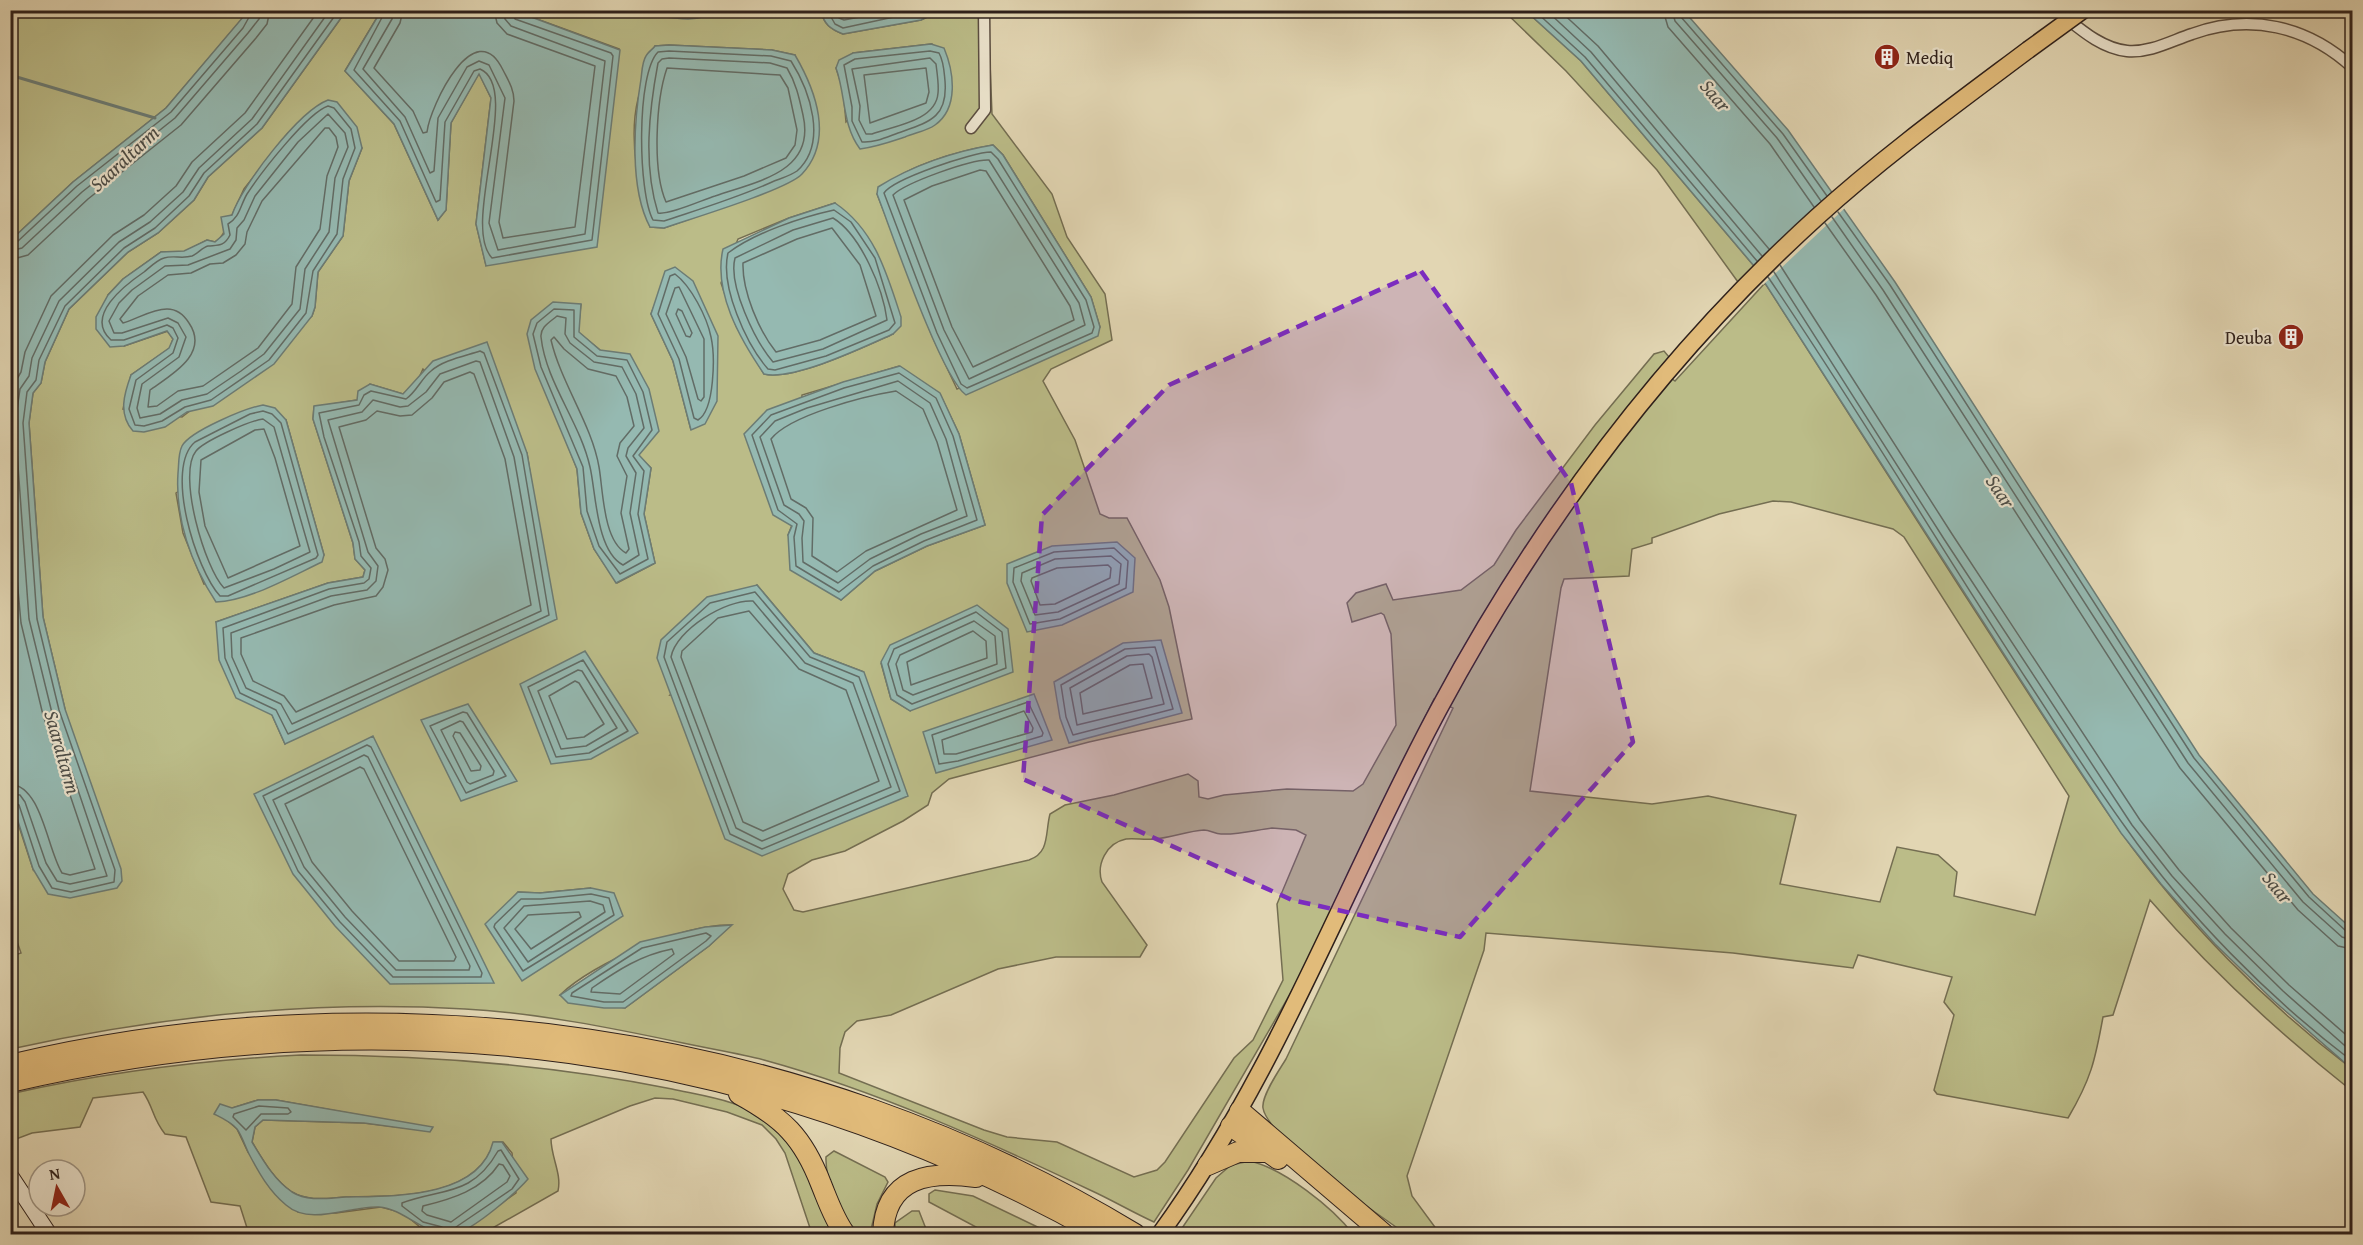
<svg xmlns="http://www.w3.org/2000/svg" width="2363" height="1245" font-family="'Gentium Book Plus',serif">
	<rect width="100%" height="100%" fill="#e2d6b3"/>
	<filter id="stains"><feTurbulence type="fractalNoise" baseFrequency=".00333" numOctaves="4"/><feColorMatrix values="0 0 0 0 .2 0 0 0 0 .09 0 0 0 0 .02 0 0 0 .5 -.17"/></filter>
	<radialGradient id="worn" r=".72"><stop offset=".6" stop-color="#630" stop-opacity="0"/><stop offset="1" stop-color="#630" stop-opacity=".3"/></radialGradient>
	<!-- green -->
	<path fill="#bbbc88" stroke="#746e52" stroke-width="1.5" fill-rule="evenodd" d="M10,11h239l-83,97 -93,74 -62,58z
		M346,11h35l-36,60 49,53 44,96 8,-10 5,-87 28,-50 12,25 -15,126 10,41 133,-216 -104,-38h129l2,3 64,2 7,-5h104c3,13 9,18 22,23l78,-14 19,-9h48l4,103 60,80 15,43 38,57 7,46 -61,29 -8,12 32,59 25,74 9,4h18l33,62 9,27 23,112 -103,23 -140,37 -17,14 -4,12 -25,16 -58,30 -33,9 -24,14 -5,15 11,21 9,2 226,-52c21,-7 16,-27 21,-46l15,-9 49,-10 74,-21 10,7 1,16 9,2 16,-4 63,-6 66,2 10,-7 33,-59 -5,-91 -7,-19 -3,-2 -29,9 -5,-19 9,-10 30,-9 7,16 68,-10 33,-25 22,-35 79,-105 59,-71 10,-3 5,6 -10,12 16,12 90,-98c80,124 158,248 238,371 39,60 77,120 118,178 63,89 145,171 231,237v22c-73,-58 -141,-120 -202,-191l-37,115 -10,2c-8,44 -12,62 -35,101l-131,-24 -3,-4 20,-75 -10,-13 8,-25 -94,-22 -5,13 -120,-15 -247,-20 -2,17 -77,226 5,20 28,38h-38l-6,-7c-26,-18 -129,-91 -133,-119 -2,-12 17,-39 23,-49l167,-351 -19,-9 -141,290 -105,181 -34,52c-22,-10 -42,-22 -64,-32 -105,-50 -213,-99 -326,-130 -27,-7 -54,-11 -81,-17 -71,-15 -146,-30 -218,-34 -153,-9 -305,7 -454,40v-93l10,-3 -8,-23 -2,1 -1,-132 23,70 32,-160 -22,-92 -14,-194 4,-30 8,-10 4,-21 24,-53 59,-57 30,-19 36,-33 14,-23 54,-49zM931,44l-85,78 -3,-33 -7,-21 17,-15zM669,45l103,5 23,5 -42,142 -89,31 -14,-1c-11,-40 -22,-87 -12,-128 5,-18 12,-36 17,-53zM288,133l74,15 -13,33 -6,55 -25,36 -3,35 -3,9 -130,101 -59,-8 8,-34 39,-27 3,-9 -5,-8 -44,15 -16,-51 15,-16 38,-27h23l23,-12 8,2c10,-6 10,-14 13,-25l4,-2 12,-26zM993,145l10,10 88,142 9,30 -143,62 -25,-53 -55,-142c21,-27 82,-43 116,-49zM835,203l58,131c-29,13 -100,47 -129,40l-28,-48 -15,-43 17,-44 51,-21zM659,294l32,136 -18,-69 -22,-47zM581,304l-3,28 22,18 39,106 12,12 -7,46 11,49 -38,20 -23,-34 -13,-36 -4,-44 -19,-49zM899,366l41,28 19,40 26,91 -58,21 -52,25 -34,29 -53,-65 4,-10 10,-130zM423,369l104,84 5,32 -247,259 -13,-29 -56,-93 112,-39 35,-6 2,-7 -10,-11 -2,-16 -40,-124 1,-12 43,-7 13,-16 33,10 14,-12zM286,420l38,135 -120,29 -21,-51 -7,-40zM1773,501l18,1 102,27 11,8 165,259 -34,119 -81,-19 3,-24 -19,-17 -41,-8 -17,55 -100,-18 16,-69 -88,-19 -56,8 -122,-13 31,-203 3,-9 65,-3 3,-27 20,-6v-5l67,-24zM757,585l57,68 50,19 -194,23zM881,663l30,48 -20,-12zM1272,828l24,2 10,5 -29,69 6,76 -30,60 -19,18 -69,104 -8,8 -23,7 -77,-35 -50,-5 -23,-7 -145,-57 1,-25 5,-16 12,-11 34,-6 107,-46 58,-12h84l7,-12 -45,-63c-6,-17 4,-39 24,-43 8,-1 19,1 28,0 17,-1 33,-8 50,-9 6,0 11,4 17,4 16,1 35,-4 51,-6zM591,888l-82,15 9,-11 22,1zM731,925l-22,21 -84,62 -65,-13c34,-33 124,-71 171,-70z
		M1504,11h22l55,50 173,205 -16,16 -81,-112 -91,-99z
		M301,1055c125,0 248,9 371,34 31,7 72,12 98,33 35,27 48,73 65,112h-23l-27,-81 -9,-14 -14,-14 -35,-13 -54,-13 -18,-1 -25,8 -79,33c0,18 11,35 7,52l-76,43h-233l-9,-28 -29,-4 -25,-65 -21,-3c-13,-16 -11,-26 -22,-42l-50,6 -13,29 -48,6 -21,8 -1,-47c97,-22 192,-34 291,-39zM258,1100h18l156,28 -2,3 -66,-8 -101,-3 -8,7 -3,15c11,18 22,38 40,50 16,10 36,6 54,5 47,-1 131,3 148,-55h9l9,11 4,40 -56,39 -14,2 -26,-7 -17,-14 -22,-6 -45,6 -38,-1 -50,-60 -11,-23 -9,-8 4,-13z
		M834,1151l51,26 3,5 -11,22 -7,30h-9c-20,-13 -36,-54 -35,-77z
		M1250,1161c34,8 82,46 103,73h-175l38,-56 15,-13z
		M935,1190l38,6 79,38h-63l-60,-32v-8z
		M912,1211h7l9,23h-33v-11z"/>
	<!-- water -->
	<path fill="#95b9b1" stroke="#6c7c75" stroke-width="1.5" d="M249,10l97,1 -84,117 -54,49 -14,23 -36,33 -30,19 -59,57 -24,53 -4,21 -8,10 -4,30 14,194 22,92 56,160 1,12 -5,7 -47,10 -22,-4 -15,-25 -22,-70v-559l62,-58 93,-74z
		M381,11h134l105,39 -23,197 -111,19 -10,-42 15,-126 -12,-24 -28,49 -5,87 -8,10 -44,-96 -49,-53z
		M644,11h73c-21,14 -48,6 -71,3z
		M821,11v-1l119,1 -19,9 -78,14c-13,-5 -19,-10 -22,-23z
		M1526,11h158l104,119 107,152 304,473 114,139 39,35v140l-78,-68 -59,-57 -54,-60 -40,-51 -72,-109 -295,-458 -173,-205z
		M931,44l13,4c10,24 15,60 -9,77 -8,6 -21,8 -30,12 -15,5 -29,10 -45,12 -18,-24 -14,-53 -24,-81l3,-8 14,-7z
		M669,45l103,5 23,5c21,36 39,85 7,119 -15,16 -112,45 -138,54l-14,-1c-21,-39 -16,-106 -9,-148 1,-7 1,-17 5,-23 2,-4 7,-7 9,-10z
		M328,100l9,2 20,25 5,21 -13,33 -6,55 -25,36 -3,35 -3,9 -38,48 -61,42 -26,6 -22,15 -21,5 -11,-1c-15,-17 -9,-37 -2,-56l38,-27 4,-9 -6,-8 -43,15 -14,1 -14,-18v-12l12,-22 15,-16 38,-27 23,-1 23,-11 8,2 9,-8 -3,-17 11,-2c10,-30 67,-104 96,-115z
		M993,145l10,10 88,142 9,30 -2,9 -132,59c-25,-17 -75,-165 -89,-201l1,-7c33,-21 77,-36 115,-42z
		M835,203c40,27 52,71 66,114v9l-8,8c-29,13 -100,47 -129,40 -24,-35 -51,-82 -41,-125l66,-31z
		M675,267l18,14 25,55 -1,65 -12,23 -14,6 -18,-69 -22,-47 14,-43z
		M553,302l28,2 -2,28 21,18 30,4 19,35 10,42 -20,24 12,13 -7,46 11,49 -39,20 -22,-34 -13,-36 -4,-44 -42,-100 -8,-35 4,-14z
		M487,342l40,111 30,166 -272,125 -13,-29 -36,-17 -17,-38 -3,-38 112,-39 35,-6 2,-7 -10,-11 -2,-16 -40,-124 1,-13 43,-6 1,-9 12,-7 33,10 30,-33z
		M900,366l40,27 19,41 26,91 -58,21 -52,25 -34,29 -51,-30 -2,-35 4,-9 -19,-11 -29,-81 23,-24 76,-28z
		M263,405l12,3 11,12 38,135 -2,7c-30,14 -73,39 -106,40 -25,-38 -41,-83 -38,-129 1,-9 0,-19 4,-27 8,-15 64,-38 81,-41z
		M1117,542l18,16 -2,34 -71,33 -35,7 -20,-49v-19l45,-18z
		M757,585l57,68 50,19 44,124 -146,60 -37,-17 -68,-181 4,-18 46,-43z
		M977,605l31,24 5,43 -103,39 -19,-12 -10,-37 9,-17z
		M1161,640l21,73 -113,30 -9,-25 -6,-36 69,-39z
		M585,651l53,82 -47,26 -40,5 -31,-80z
		M1034,694l18,46 -116,33 -13,-41z
		M468,704l49,77 -56,20 -40,-81z
		M373,736l121,247 -104,1 -55,-58 -42,-52 -39,-80z
		M591,888l23,5 9,23 -101,65 -37,-57 33,-32 22,1z
		M732,925l-23,21 -84,62h-21l-36,-5 -8,-8 80,-53 65,-15z
		M258,1100h18l157,27 -3,5 -66,-9 -101,-3 -8,7 -3,15c11,18 22,38 40,50 16,10 36,6 54,5 45,-1 133,2 147,-55h9l26,37c-12,14 -51,47 -68,53 -31,11 -52,-23 -81,-25 -28,-2 -68,20 -93,-2 -17,-14 -27,-32 -37,-51 -4,-8 -7,-18 -12,-25 -6,-7 -15,-11 -23,-15l6,-10 12,4z"/>
	<!-- pier -->
	<path fill="#e2d6b3" d="M1834,190l12,17 -83,78 -12,-17z"/>
	<g fill="none" stroke-linecap="round" stroke-linejoin="round">
		<!-- shore -->
		<path stroke="#626c66" stroke-width="1.5" d="M386,10l-32,60 46,51 36,81 4,-2 5,-78 29,-51 6,-2c43,18 -20,156 12,189l100,-18 21,-184 -2,-3 -96,-34 -5,-9
			M394,10l-2,9 -29,50 42,48 25,56 4,-2 4,-53 29,-51 12,-6 10,4 16,33 -16,125 9,27 87,-16 20,-173 -94,-35 -6,-7 -2,-9
			M403,10l-3,13 -26,45 39,43 10,22 4,-1c3,-26 48,-120 76,-62 5,10 11,19 11,31l-15,121 4,16 72,-11 20,-161 -88,-32 -10,-11 -3,-13
			M827,10l8,14 8,4 83,-18
			M835,10l4,8 5,2 52,-10
			M1534,10l51,47 172,204
			M1546,10l45,42 171,204
			M1559,10l39,36 171,203
			M1663,10l5,17 102,117 44,63
			M1672,10l3,11 102,117 44,63
			M1680,10l1,7 102,117 44,62
			M669,51l102,5 20,5c19,30 37,82 6,110 -7,5 -18,8 -25,11 -35,16 -72,27 -108,39l-11,-1c-15,-27 -17,-146 5,-168z
			M930,51l9,2c5,9 5,18 6,28 3,37 -16,41 -47,52 -11,4 -23,10 -36,9l-10,-21v-14l-8,-42 11,-6z
			M669,58l101,5 17,5c9,15 12,29 16,47 13,57 -45,66 -88,81 -13,4 -45,19 -57,17 -15,-48 -9,-102 0,-150l4,-4z
			M930,58l6,6c1,9 3,20 2,29 -2,28 -44,33 -66,41h-6l-7,-14 1,-14 -8,-37z
			M667,68l113,7 8,13 9,42 -2,15 -9,13 -42,18 -78,26c-14,-32 -10,-102 1,-134z
			M926,68l3,24 -3,11 -56,20 -6,-48z
			M328,106l6,2 17,21 4,19 -12,31 -6,55 -24,37 -7,42 -37,47 -58,40 -26,7 -23,14 -18,5 -9,-1 -6,-16 7,-29 37,-27 5,-15 -5,-10 -6,-3 -43,15h-13c-27,-24 14,-55 33,-68 6,-5 13,-12 20,-14 9,-3 18,1 28,-2 5,-2 11,-9 16,-10 10,-1 16,1 22,-11l-2,-11c12,-7 12,-18 19,-30 13,-20 60,-81 81,-88z
			M328,114l17,19 3,14 -13,31 -6,54 -24,37 -5,40 -36,45 -23,17 -34,23 -25,6 -22,14 -20,4 -3,-10 5,-24 37,-27 7,-20 -8,-14 -10,-5 -46,15h-8l-5,-12 10,-18 13,-13 33,-24 23,-1 42,-16 6,-9 1,-12 7,-8 11,-24 43,-54z
			M325,128h4l7,9 2,10 -11,29 -7,53 -24,38 -4,37 -34,44 -55,38 -25,5 -21,15 -9,1 2,-17c21,-15 60,-36 39,-67 -5,-8 -12,-14 -22,-14 -15,0 -30,10 -44,14l-3,-4 18,-23 30,-21 23,-2 19,-9 13,-1 13,-8 9,-11 2,-12 15,-31z
			M991,152l7,7 88,141 8,27 -2,6 -125,55 -6,-4 -24,-51 -53,-140c9,-14 89,-41 107,-41z
			M989,160l90,143 6,22 -116,54 -25,-49 -51,-135c12,-12 78,-36 96,-35z
			M980,170l6,1 84,135 4,14 -101,47 -21,-40 -48,-127 28,-14z
			M834,210l17,12 24,36 20,65 -6,7 -63,26 -51,14 -7,-1c-22,-25 -48,-83 -40,-116 26,-20 74,-36 106,-43z
			M1838,212l52,73 304,473 115,139 37,34 6,2
			M1832,217l51,73 305,473 115,139 39,35 10,3
			M833,218c28,17 50,71 54,102l-64,29 -50,13c-18,-21 -45,-77 -38,-104l58,-28z
			M1825,223l51,72 304,473 118,142 40,36 14,3
			M832,228l28,37 16,51 -56,24 -44,12c-17,-21 -34,-61 -33,-89l54,-24z
			M10,244l7,-2 60,-56 94,-74 72,-84 10,-18
			M10,251l12,-3 60,-56 93,-74 73,-85 11,-14 2,-9
			M10,260l18,-5 60,-56 93,-74 75,-87 11,-14 3,-14
			M1780,265l172,269 188,286 39,50 52,58 58,57 63,55
			M1774,272l170,267 188,286 40,51 53,58 58,57 69,61
			M675,274c16,12 32,43 36,63 4,18 4,73 -13,83l-4,-2 -15,-59 -21,-45 12,-38z
			M1768,277c90,132 172,270 259,403 33,50 64,100 99,148 60,86 143,170 226,233
			M679,287l25,52v58l-3,4 -3,-2 -12,-42 -20,-43 9,-26z
			M554,309l20,1v27l23,19 30,4 16,32 9,38 -19,26 11,15 -6,43 10,45 -28,15 -21,-28 -12,-35 -4,-44 -42,-100 -8,-33 4,-11z
			M678,309l4,2 10,22 -2,4 -4,-1 -10,-22z
			M557,316l9,2 -1,16 5,9 24,19 28,5 14,27 8,34 -16,20 -2,8 10,17 -6,40 9,42 -16,10c-27,-14 -27,-73 -33,-98 -10,-45 -44,-84 -49,-130 -1,-10 9,-15 16,-21z
			M554,337l10,12 24,20 28,7 11,21 7,29 -14,17 -3,13 10,20 -6,37 8,36 -3,4c-23,-12 -23,-64 -27,-86 -7,-42 -38,-84 -48,-127z
			M480,351l4,2 38,102 27,160 -261,119 -12,-24 -36,-17 -15,-35 -2,-30 106,-39 35,-6 5,-4 2,-11 -10,-12 -2,-14 -35,-105 -5,-24 40,-8 5,-10 7,-4 35,8c11,-8 15,-20 25,-28 12,-11 34,-15 49,-20z
			M476,361l4,1 34,95 27,154 -249,113 -11,-20 -35,-16 -14,-31 -1,-24 100,-37 36,-6 9,-9 2,-15 -10,-14 -40,-132 34,-8 11,-12 27,7 8,-1 18,-14 14,-18z
			M470,372l4,2 31,85 26,146 -235,107 -12,-16 -31,-15 -12,-27v-16l93,-33 42,-9 7,-9 5,-17 -3,-11 -9,-11 -37,-121 27,-7 11,-9 23,5 12,-1 20,-17 12,-16z
			M899,373l37,25 17,38 24,84 -53,21 -51,25 -34,26 -43,-26 -2,-29 3,-13 -19,-14 -26,-75 19,-20 73,-27z
			M898,381l32,22 16,36 21,77 -46,18 -51,25 -32,24 -35,-21 -1,-24 2,-17 -5,-7 -15,-9 -24,-68 15,-16 32,-13z
			M10,391l11,-19 4,-20 26,-56 62,-61 31,-20 32,-29 16,-24 53,-49 74,-103
			M896,391l27,18 14,33 20,68 -91,41 -29,21 -25,-16 1,-38 -7,-10 -15,-9 -20,-60c19,-24 94,-43 125,-48z
			M263,411l9,3 9,9 37,132 -2,3 -88,38h-8c-24,-26 -56,-128 -25,-154l55,-28z
			M263,419l11,8 36,125 -36,17 -50,19c-19,-19 -47,-114 -28,-137 8,-10 53,-30 67,-32z
			M264,429l11,29 25,88 -72,32 -23,-52 -6,-34 2,-32 54,-30z
			M10,501l11,122 22,92 52,154 -25,6 -8,-2c-15,-24 -20,-87 -52,-89
			M1114,548l14,13 -2,27 -66,31 -30,5 -17,-42 1,-14 40,-16z
			M1111,556l10,8 -2,20 -61,28 -23,3 -14,-34 1,-8 33,-14z
			M1108,565l3,3 -1,10 -55,26 -15,1 -9,-24 1,-3 25,-10z
			M755,592l55,65 49,20 41,114 -138,58 -32,-15 -66,-177 3,-15 43,-39z
			M753,601l52,62 48,20 38,104 -129,54 -26,-13 -65,-171c5,-27 55,-58 82,-56z
			M749,611l50,58 47,21 33,91 -116,50 -20,-9 -62,-165 1,-6 36,-33z
			M976,612l26,20 4,36 -94,36 -15,-9 -9,-31 6,-15z
			M974,621l21,15 2,28 -84,31 -10,-5 -7,-26 4,-9z
			M973,631l13,10 1,17 -76,27 -4,-23z
			M1155,647l18,62 -100,26 -7,-18 -5,-32 64,-36z
			M1149,654l3,3 12,47 -87,21 -7,-37 57,-32z
			M583,660l45,71 -39,22 -33,4 -28,-70z
			M1143,664l9,34 -69,16 -3,-21 50,-28z
			M578,670l4,1 35,57 -31,18 -25,3 -23,-58z
			M575,681l4,2 25,41 -20,13 -17,2 -18,-43z
			M1028,702l15,31 -1,3 -84,25 -19,3 -7,-29z
			M1024,711l9,17 -1,4 -76,22h-12l-2,-14z
			M463,712l4,1 39,63 -40,17 -36,-67z
			M460,721l3,1 31,49 -1,4 -23,9 -3,-2 -26,-52z
			M455,732l5,1 21,33 -1,4 -9,1 -18,-35z
			M367,745l4,2 111,226 -1,4h-88l-53,-55 -42,-51 -35,-75z
			M364,755l4,2 102,209 -1,4h-73l-51,-53 -41,-50 -31,-67z
			M360,767l4,2 92,188 -2,4h-55l-47,-50 -40,-49 -27,-58z
			M10,794l10,1 5,7 21,61 11,18 13,3 37,-8 -55,-163 -23,-94 -14,-195 5,-35 9,-13 3,-18 27,-57 60,-59 31,-20 33,-30 16,-24 53,-49 78,-109
			M10,801l9,4 20,61 13,22 19,4 43,-10 1,-12 -56,-160 -22,-91 -14,-196 4,-31 9,-12 3,-20 26,-54 59,-58 31,-20 34,-32 15,-23 53,-49 82,-114
			M591,894l18,4 5,17 -91,56 -29,-44 1,-3 26,-25h20z
			M590,901l13,4 2,7 -77,50 -24,-34 20,-22z
			M579,912l2,5 -50,32 -16,-20 13,-14z
			M706,933l5,3 -5,5 -83,61h-19l-33,-6 1,-3 70,-45z
			M672,949l2,5 -54,40 -29,-2 1,-4c26,-18 49,-33 80,-39z
			M259,1106l29,2 3,4 -3,2h-27l-15,16 -13,-13 1,-3z
			M499,1164l4,1 7,11 -3,6 -56,40 -24,-7 -5,-4 1,-5c29,-7 59,-16 76,-42z
			M445,1234l-3,-7 -19,-5 -21,-16v-3c40,-15 70,-6 96,-52l3,-1 18,29 -7,10 -56,38 -2,7"/>
		<!-- stream -->
		<path stroke="#6c7c75" stroke-width="3" d="M10,75l145,43"/>
		<!-- street casing -->
		<g stroke="#5b4e41" stroke-width="13">
			<path id="street" d="M2056,10c21,16 43,38 71,41 23,2 44,-10 65,-17 58,-21 115,-8 160,33
				M971,128l14,-18 -1,-100"/>
		</g>
		<!-- secondary casing -->
		<g stroke="#2e201b" stroke-width="17">
			<path id="secondary" d="M10,1175l39,59"/>
		</g>
		<!-- primary casing -->
		<g stroke="#2e201b" stroke-width="19">
			<path id="primary" d="M1160,1234c118,-162 185,-351 280,-527 98,-182 224,-351 377,-490 66,-60 139,-113 211,-167"/>
		</g>
		<!-- highway casing -->
		<g stroke="#2e201b" stroke-width="22">
			<path id="highway" d="M10,1065c379,-90 791,-34 1125,169
				M10,1082c381,-88 749,-40 1090,152
				M739,1094c44,24 64,43 82,90 7,17 13,35 24,50
				M1240,1111l144,123
				M1231,1126l47,33
				M1208,1165l30,-13h30
				M883,1234c2,-58 47,-63 93,-57"/>
		</g>
		<!-- street -->
		<use href="#street" stroke="#ece4ce" stroke-width="10"/>
		<!-- secondary -->
		<use href="#secondary" stroke="#ece4ce" stroke-width="15"/>
		<!-- primary -->
		<use href="#primary" stroke="#e1bb7a" stroke-width="16"/>
		<!-- highway -->
		<use href="#highway" stroke="#e1bb7a" stroke-width="20"/>
		<!-- primary-bridge casing -->
		<g stroke="#2e201b" stroke-width="19" stroke-linecap="butt">
			<path id="primary-bridge" d="M2028,50l55,-40"/>
		</g>
		<!-- primary-bridge -->
		<use href="#primary-bridge" stroke="#e1bb7a" stroke-width="16"/>
	</g>
	<!-- marked area -->
	<path fill="#7b2cbf" fill-opacity="0.2" stroke="#7b2cbf" stroke-width="4.5" stroke-dasharray="12 8" stroke-linejoin="round" d="M1421,271l150,212 62,259 -173,195 -168,-37 -269,-121 19,-264 127,-130z"/>
	<!-- icons -->
	<defs>
		<g id="building-disc" transform="scale(1.35)"><circle r="9.5" fill="#8f2418" stroke="#ece4ce"/><path d="M-4-6H4V6H1V3H-1V6H-4ZM-2.5-4.3h1.7v1.8h-1.7ZM.8-4.3h1.7v1.8H.8ZM-2.5-1h1.7V.8h-1.7ZM.8-1h1.7V.8H.8Z" fill="#fff"/></g>
	</defs>
	<g fill-rule="evenodd">
		<use href="#building-disc" x="1887" y="57"/>
		<use href="#building-disc" x="2291" y="337"/>
	</g>
	<g text-anchor="middle" dominant-baseline="central" stroke-width="4.5" stroke-linejoin="round" paint-order="stroke">
		<!-- poi labels -->
		<g font-size="18" fill="#2e201b" stroke="#ece4ce" text-anchor="start">
			<text x="1906" y="57">Mediq</text>
			<text x="2272" y="337" text-anchor="end">Deuba</text>
		</g>
		<!-- water labels -->
		<g font-size="20" font-style="italic" fill="#4d4e48" stroke="#ece4ce">
			<text transform="translate(1716 95) rotate(50)">Saar</text>
			<text transform="translate(124 158) rotate(-43)">Saaraltarm</text>
			<text transform="translate(2001 491) rotate(56)">Saar</text>
			<text transform="translate(63 752) rotate(74)">Saaraltarm</text>
			<text transform="translate(2278 887) rotate(51)">Saar</text>
		</g>
	</g>
	<!-- margin -->
	<rect width="2363" height="1245" fill="none" stroke="#e2d6b3" stroke-width="36"/>
	<rect x="12" y="12" width="2339" height="1221" fill="none" stroke="#2e201b" stroke-width="3"/>
	<rect x="18" y="18" width="2327" height="1209" fill="none" stroke="#2e201b" stroke-width="1.5"/>
	<!-- north arrow -->
	<g transform="translate(57 1188) rotate(351)"><circle r="28" fill="#ece4ce" stroke="#a09686" stroke-width="1.5"/>
	<path d="M0-4.5L10 22L0 15L-10 22Z" fill="#8f2418"/>
	<text y="-9" font-size="16" font-weight="bold" text-anchor="middle" fill="#2e201b">N</text>
	</g>
	<rect width="100%" height="100%" filter="url(#stains)"/>
	<rect width="100%" height="100%" fill="url(#worn)"/>
</svg>
